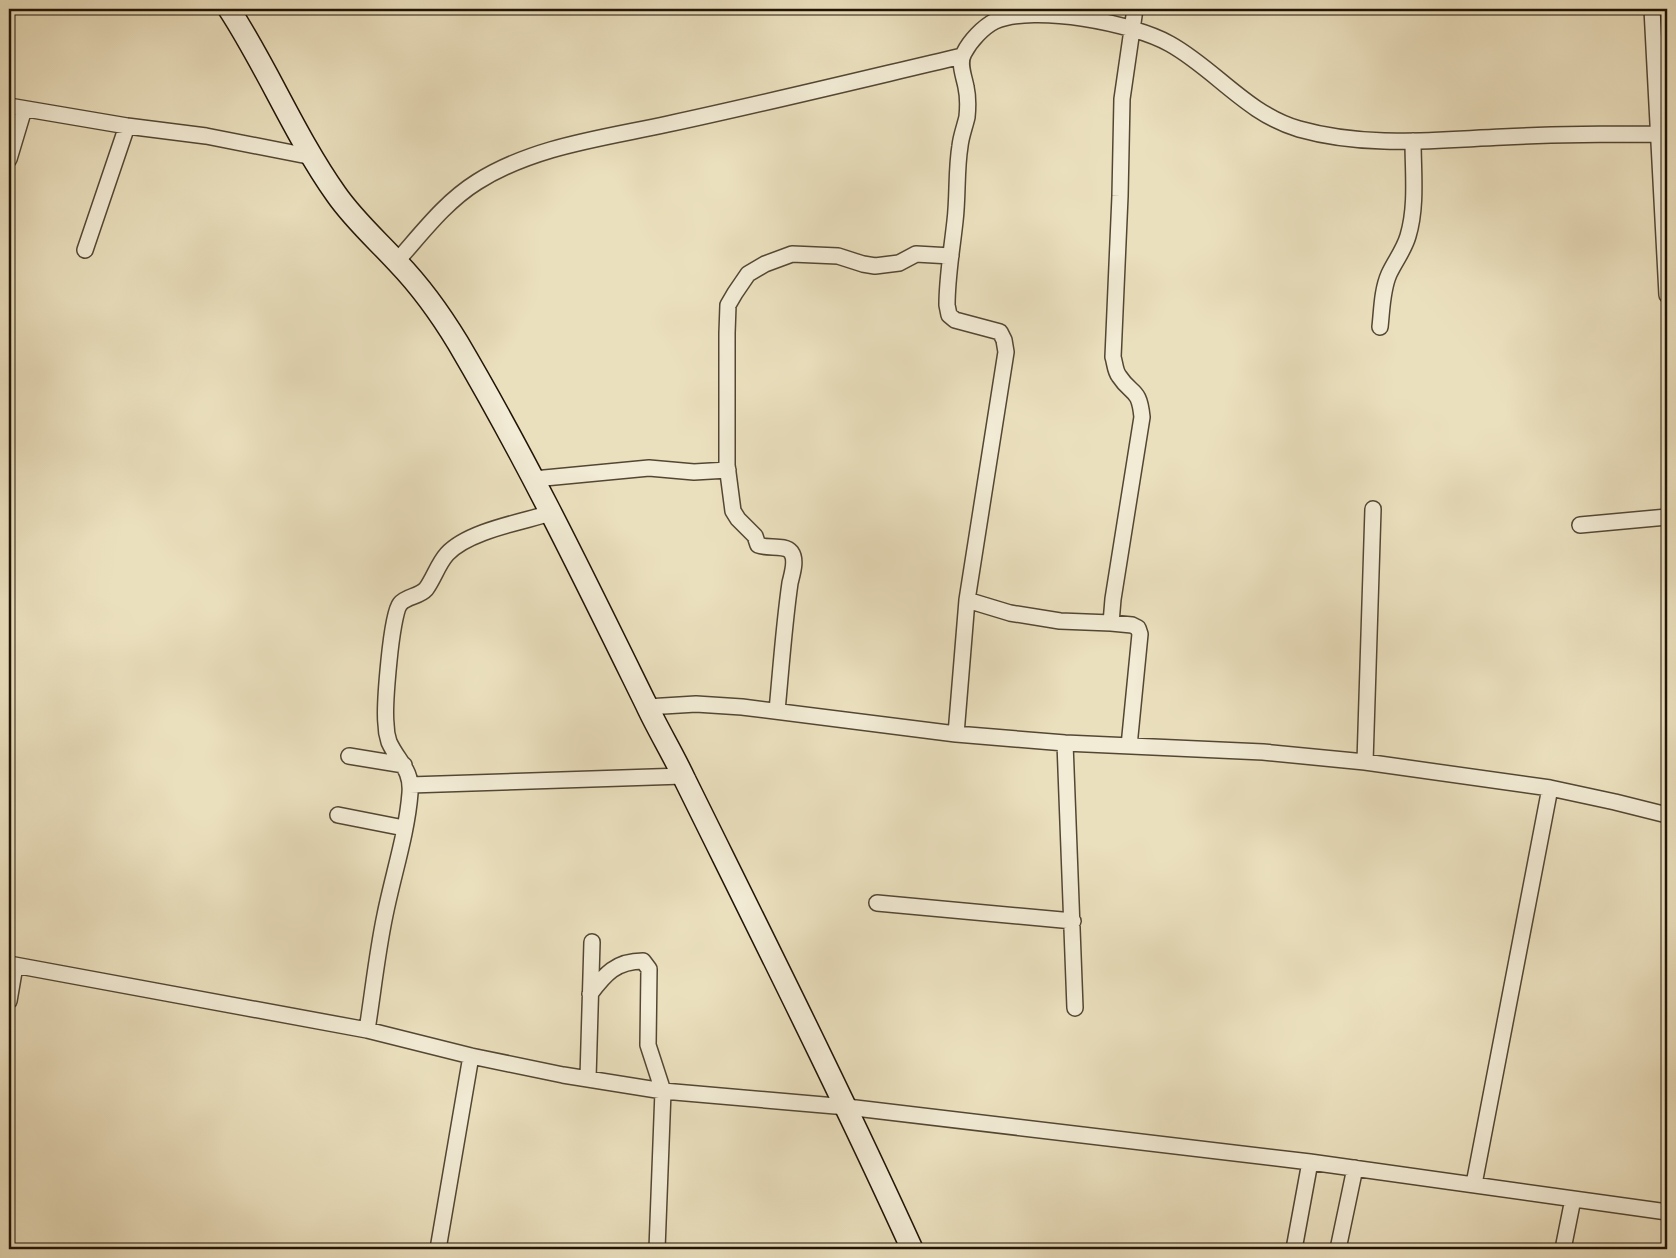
<svg xmlns="http://www.w3.org/2000/svg" width="1676" height="1258" font-family="'Libre Caslon Text',serif">
	<rect width="100%" height="100%" fill="#ebe0be"/>
	<filter id="stains"><feTurbulence type="fractalNoise" baseFrequency=".004" numOctaves="4"/><feColorMatrix values="0 0 0 0 .2 0 0 0 0 .09 0 0 0 0 .02 0 0 0 .5 -.17"/></filter>
	<radialGradient id="worn" r=".72"><stop offset=".6" stop-color="#630" stop-opacity="0"/><stop offset="1" stop-color="#630" stop-opacity=".3"/></radialGradient>
	<g fill="none" stroke-linecap="round" stroke-linejoin="round">
		<!-- minor casing -->
		<g stroke="#534734" stroke-width="18">
			<path id="minor" d="M1652,9l15,286
				M9,106l118,20 79,10 107,21
				M1658,134c-52,0 -103,0 -155,3 -69,3 -137,11 -204,-8 -52,-15 -84,-60 -129,-85 -37,-21 -135,-40 -175,-23 -12,6 -25,20 -31,32 -6,10 0,23 2,34 2,9 2,20 1,30 -2,9 -6,19 -7,29 -4,24 -2,50 -5,75 -3,28 -8,56 -8,84l2,10 6,5 45,12 4,8 2,12 -39,248 -11,134 109,9 198,9 102,10 185,26 65,14 52,13
				M9,159l15,-50
				M85,250l42,-124
				M397,261c25,-28 48,-59 80,-79 57,-36 127,-44 191,-58 98,-21 196,-45 294,-68
				M1380,327c2,-18 2,-37 9,-53 6,-13 15,-24 19,-38 9,-30 5,-64 5,-95
				M534,479l115,-11 45,4 34,-2
				M1580,525l87,-8
				M967,600l43,13 50,8 51,2 2,-24 29,-182c-3,-30 -10,-21 -23,-41 -4,-5 -4,-13 -6,-19l7,-161 2,-97 13,-90
				M1111,623l21,2 6,3 2,6 -11,112
				M647,707l49,-3 46,3 214,27
				M777,711c4,-43 7,-86 13,-128 2,-9 7,-23 1,-31 -6,-8 -23,-3 -33,-7l-3,-9 -17,-17 -5,-8 -6,-46v-132l1,-28 7,-12 13,-19 17,-10 27,-10 46,2 25,8 12,2 24,-3 17,-9 35,2
				M1065,743l10,265
				M349,756l55,9
				M1365,762l8,-253
				M410,785l273,-9
				M338,815l66,13
				M877,903l196,18
				M9,964l358,66 104,26 92,19 100,16 184,16 463,55 357,50
				M590,994c15,-20 26,-33 53,-33l6,8 -1,76 15,46 -6,158
				M9,1001l6,-35
				M367,1030c6,-38 10,-77 18,-115 8,-40 22,-82 25,-122 2,-24 -12,-31 -21,-51 -2,-6 -3,-12 -3,-18 -2,-17 5,-109 14,-120 6,-8 19,-7 26,-15 8,-11 12,-25 21,-35 21,-23 75,-32 104,-41
				M588,1078l4,-136
				M1474,1184l76,-396
				M438,1249l33,-193
				M1294,1249l16,-87
				M1338,1249l17,-81
				M1563,1249l10,-50"/>
		</g>
		<!-- secondary casing -->
		<g stroke="#201406" stroke-width="24">
			<path id="secondary" d="M229,9c39,60 66,127 107,185 18,26 41,46 62,69 23,24 43,52 60,80 69,117 128,239 188,361 12,26 27,50 39,76 77,156 155,311 227,469"/>
		</g>
		<!-- minor -->
		<use href="#minor" stroke="#f2ebd5" stroke-width="15"/>
		<!-- secondary -->
		<use href="#secondary" stroke="#f2ebd5" stroke-width="21"/>
	</g>
	<!-- margin -->
	<rect width="1676" height="1258" fill="none" stroke="#ebe0be" stroke-width="30"/>
	<rect x="10" y="10" width="1656" height="1238" fill="none" stroke="#201406" stroke-width="2.5"/>
	<rect x="15" y="15" width="1646" height="1228" fill="none" stroke="#201406"/>
	<rect width="100%" height="100%" filter="url(#stains)"/>
	<rect width="100%" height="100%" fill="url(#worn)"/>
</svg>
